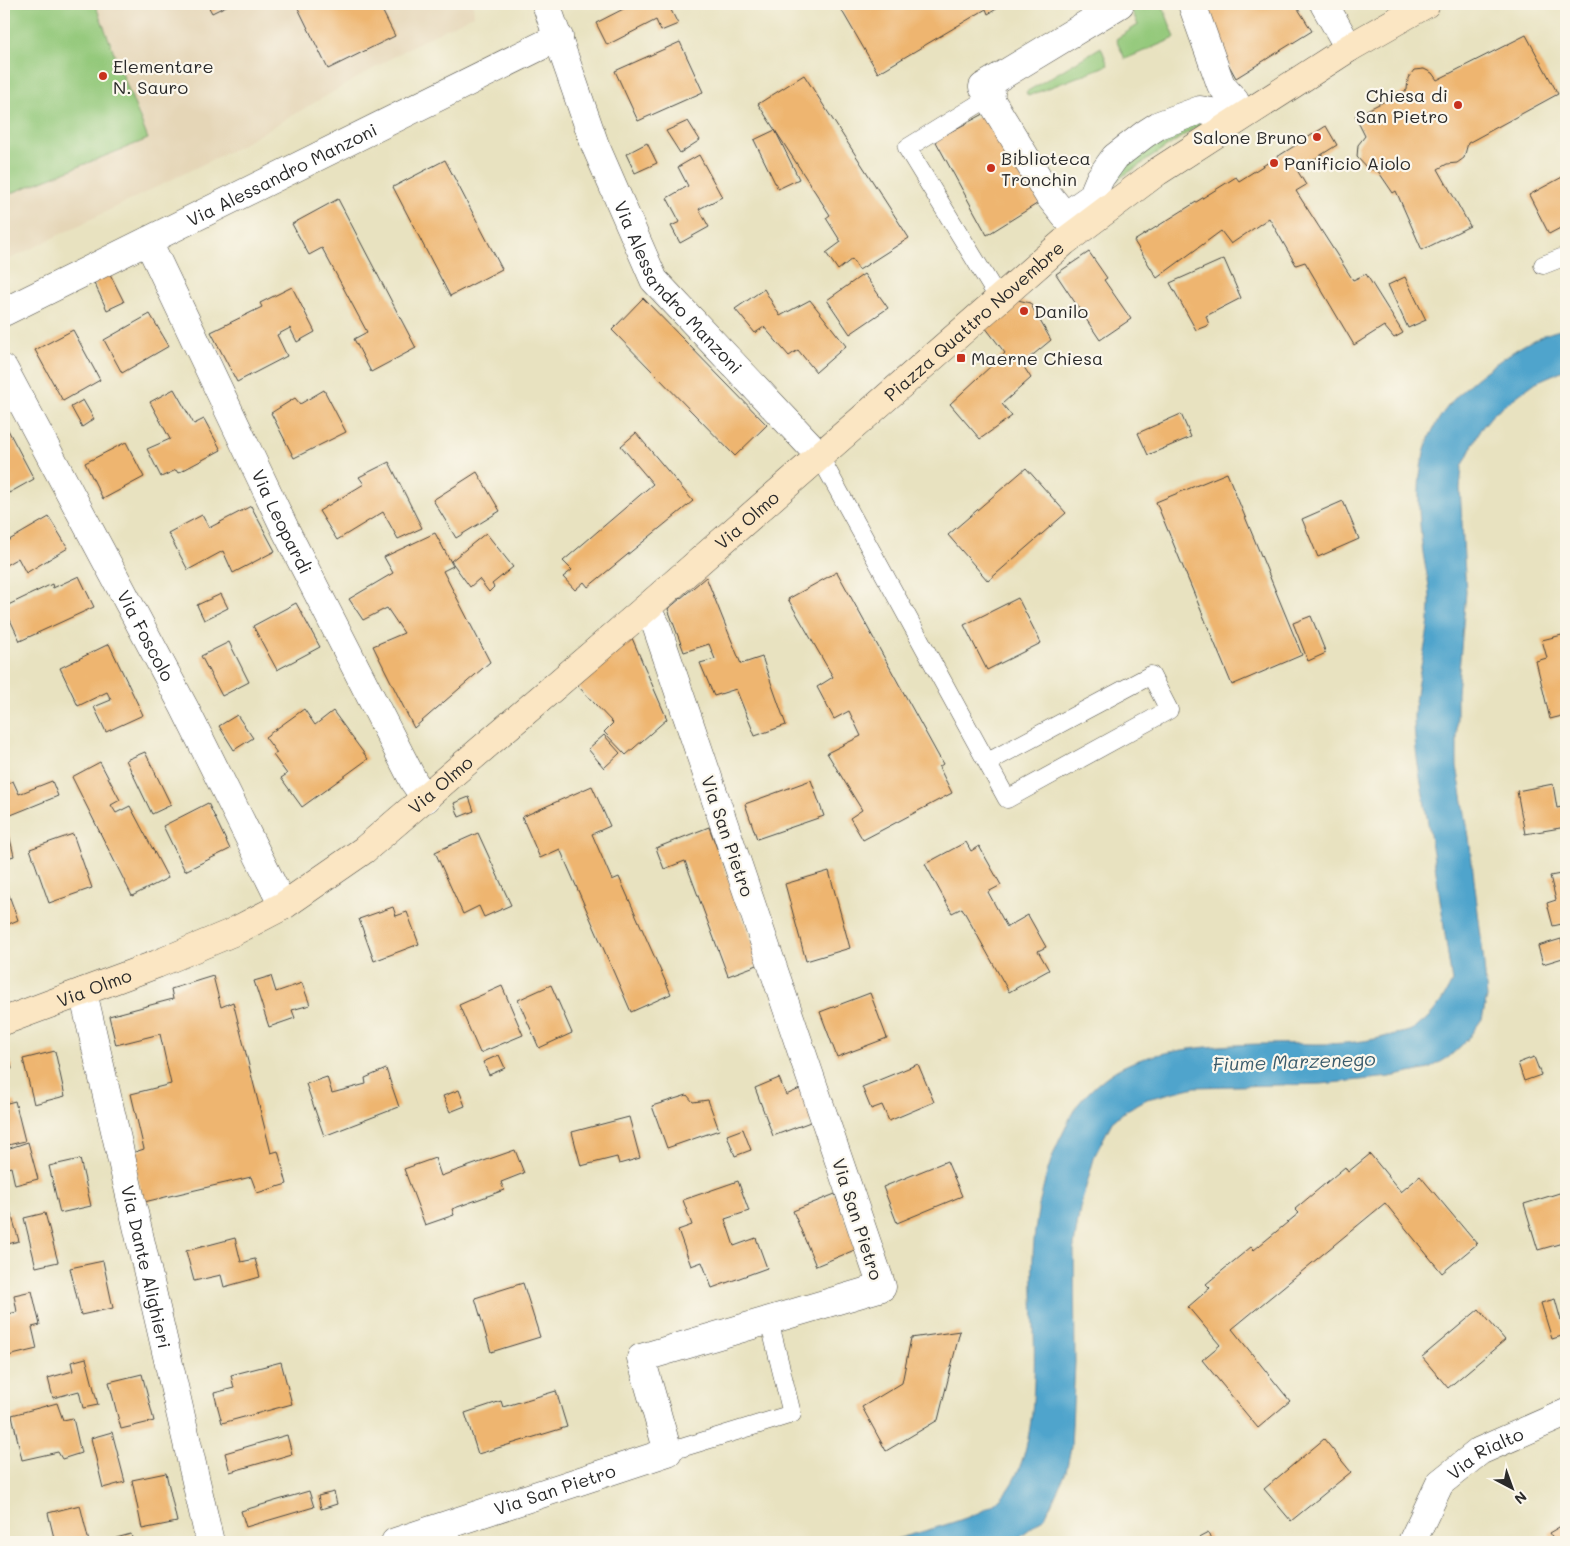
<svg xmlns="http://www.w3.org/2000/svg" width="1570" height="1546" font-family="Mali,sans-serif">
	<rect width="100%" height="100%" fill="#fbf7ec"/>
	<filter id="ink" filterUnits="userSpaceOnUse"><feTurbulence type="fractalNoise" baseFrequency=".02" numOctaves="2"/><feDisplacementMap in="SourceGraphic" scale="10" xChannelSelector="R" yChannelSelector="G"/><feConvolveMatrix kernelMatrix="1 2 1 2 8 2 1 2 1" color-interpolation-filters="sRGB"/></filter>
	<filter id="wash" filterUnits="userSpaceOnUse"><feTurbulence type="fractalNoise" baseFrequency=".0096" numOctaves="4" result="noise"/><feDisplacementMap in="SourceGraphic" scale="20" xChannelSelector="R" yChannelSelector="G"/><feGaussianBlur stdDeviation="1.12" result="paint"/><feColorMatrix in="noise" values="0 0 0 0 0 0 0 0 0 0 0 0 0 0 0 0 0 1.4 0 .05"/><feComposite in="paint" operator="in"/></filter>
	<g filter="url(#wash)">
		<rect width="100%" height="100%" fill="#e8e2c0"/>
		<!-- built -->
		<path fill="#e5d6b7" d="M4,4h469l1,11 -60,30 -178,103 -232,114z"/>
		<!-- green -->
		<path fill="#94c97b" stroke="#607a53" d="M4,4h91l53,135 -144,57z
			M1139,4h23l13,34 -50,21 -9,-20 22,-14 -7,-16z
			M1101,47l7,18 -80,31 -2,-4z
			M1217,113l-125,84 23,-40z"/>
		<!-- water -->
		<path fill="#50a4cc" stroke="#3e687c" d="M1566,329v40l-30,13 -42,31 -14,17 -18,37 -2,21 6,104 -9,101v73l12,71 14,117 4,43 -5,22 -15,21 -18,17 -20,12 -39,8 -69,7 -126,3 -48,12 -22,12 -13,11 -17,33 -15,53 -6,38 1,116 -4,85 -5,25 -21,45 -32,25h-126c27,-9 86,-22 107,-38 57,-45 36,-182 39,-247 1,-37 12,-91 30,-124 5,-10 9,-22 16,-30 11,-13 27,-28 43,-36 46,-24 142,-24 193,-23 28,0 53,-2 80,-10 6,-1 13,-2 18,-5 19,-11 30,-29 39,-47 -8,-51 -14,-103 -23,-153 -6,-38 -15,-74 -15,-112 1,-38 15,-74 16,-112 1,-19 -6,-40 -8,-60 -9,-78 -2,-126 65,-175 23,-17 51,-37 79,-41z"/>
		<g id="blocks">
			<!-- building -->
			<path fill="#eeb570" d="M207,4h23l-18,9z
				M296,4h83l16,32 -67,33z
				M633,4h35l10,20 -17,7 -5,-11 -49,25 -11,-22z
				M838,4h167l-17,10 -2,-5 -108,64z
				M1195,4h100l17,27 -76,47z
				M1526,35l32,59 -90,49 -4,15 -7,5 -10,1 -9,5 32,57 -48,24 -26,-59 -3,2 -15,-22 -11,-3 -10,-11 1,-12 7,-9 -10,-20 52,-26 1,-12 6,-8 10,-1 8,4 5,7z
				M680,42l23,50 -65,29 -23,-50z
				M804,75l105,163 -50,32 -7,-11 -14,11 -12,-17 15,-11 -15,-24 4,-3 -72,-111z
				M995,108l53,89 -61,38 -52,-95z
				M688,121l12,19 -20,13 -14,-22z
				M1326,126l11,19 -40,25 9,15 -10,6 57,89 13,-6 37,59 -9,5 -10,-12 -30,19 -49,-83 -9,3 -27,-47 -38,26 -10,-13 -64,47 -23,-37 102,-64 3,4z
				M775,130l24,49 -21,10 -24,-49z
				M647,143l10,20 -22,10 -9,-19z
				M699,155l23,42 -23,12 10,18 -29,16 -9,-17 9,-4 -13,-24 21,-12 -10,-19z
				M445,160l57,109 -52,27 -57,-109z
				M1566,175v50l-17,9 -20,-39z
				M338,199l78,149 -45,24 -17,-33 13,-7 -45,-84 -13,7 -17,-31z
				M1089,252l18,26 -3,2 27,39 -31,21 -44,-66z
				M1224,259l17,39 -35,18 3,9 -13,5 -26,-47z
				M105,264l19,38 -17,8 -18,-38z
				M864,274l24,34 -38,26 -23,-34z
				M1405,277l21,43 -18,8 -20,-43z
				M292,287l23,45 -18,10 -7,-14 -13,7 10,21 -50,26 -26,-50 51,-25 -2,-4z
				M764,289l16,27 30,-16 36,46 -30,26 -18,-22 -9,6 -25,-29 -9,6 -20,-24z
				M643,298l124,127 -32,31 -123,-126z
				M1018,300l12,3 21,37 -29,24 9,14 -29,26 10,12 -32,23 -30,-35 55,-51 -20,-26z
				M150,314l19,32 -47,27 -18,-33z
				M73,330l27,50 -37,21 -28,-51z
				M174,389l20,35 10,-5 17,31 -43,23 -2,-3 -15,7 -14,-28 23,-10 -20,-37z
				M324,390l22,42 -52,26 -23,-45 24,-15 5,6z
				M83,400l11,19 -12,8 -11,-20z
				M1181,414l10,23 -43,18 -10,-22z
				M7,428l27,51 -25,14 -5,-9v-54z
				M636,433l57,68 -105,86 -4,-5 -9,8 -12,-13 9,-7 -9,-9 90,-77 -32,-38z
				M126,442l18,35 -41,22 -18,-36z
				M389,462l33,66 -24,11 -15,-27 -46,28 -18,-29 45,-27 -5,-7z
				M1026,468l40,45 -78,68 -40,-46z
				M477,472l23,39 -44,27 -23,-38z
				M1227,473l75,182 -70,30 -76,-183z
				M1343,501l16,38 -41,18 -16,-38z
				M251,506l24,45 -42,22 -10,-22 -35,19 -20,-37 34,-18 7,13z
				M49,517l19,31 -42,25 -8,-15 -14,8v-23z
				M435,533l18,33 -10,5 47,91 -76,66 -41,-82 31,-13 -17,-25 -24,12 -14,-21 44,-26 -9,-16z
				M486,533l27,34 -21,17 2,3 -5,5 -10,-13 -9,8 -19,-26z
				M837,572l106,192 -4,3 13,26 -89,47 -13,-22 12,-8 -35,-57 34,-17 -12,-25 -15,8 -17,-32 16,-10 -45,-78z
				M79,576l15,31 -74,34 -16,-34 48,-23 1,4z
				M706,577l35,87 21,-7 24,68 -31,11 -19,-47 -22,7 -14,-33 15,-4 -6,-15 -25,8 -16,-43z
				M221,594l7,14 -24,12 -7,-15z
				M1018,598l23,45 -54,27 -23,-45z
				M296,603l24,44 -43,23 -24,-44z
				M1311,616l15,37 -18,8 -15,-38z
				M1566,634v81l-16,4 -14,-58 11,-3 -5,-18z
				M632,638l35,81 -41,36 -22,-23 9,-9 -36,-38z
				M229,642l20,40 -27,14 -21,-40z
				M109,644l34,71 -37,17 -12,-25 17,-7 -4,-8 -29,14 -18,-38z
				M304,709l11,16 18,-14 35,48 -66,48 -21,-29 6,-4 -14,-19 4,-2 -12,-16z
				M237,715l16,23 -19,12 -15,-24z
				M604,735l16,18 -16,15 -16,-19z
				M145,752l26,53 -19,9 -26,-54z
				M100,762l20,38 -9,5 5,8 14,-7 38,72 -36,18 -60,-119z
				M811,780l13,36 -67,23 -12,-35z
				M13,781l6,13 33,-13 6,15 -52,21 -2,-32z
				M1553,784l4,24 9,-2v21l-41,7 -8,-43z
				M592,786l18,40 -18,8 20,46 7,-3 52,117 -40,18 -71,-163 -20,9 -18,-41z
				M469,797l5,14 -15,6 -5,-14z
				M208,803l22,46 -45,22 -22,-45z
				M709,827l51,137 -32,12 -43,-115 -21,8 -8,-21z
				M8,830l6,26 -10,3v-28z
				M478,833l33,72 -27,12 -5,-11 -16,8 -28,-62z
				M73,834l19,54 -43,15 -19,-54z
				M966,842l5,9 8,-5 22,39 -13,7 19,35 21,-12 18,32 -8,4 11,19 -40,22 -47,-84 -10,5 -27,-49z
				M829,871l21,77 -44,13 -21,-77z
				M1566,873v50l-13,3 -6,-23 9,-3 -6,-24z
				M6,887l12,33 -14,6v-38z
				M393,907l3,9 11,-4 12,32 -45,17 -15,-42z
				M1561,939l5,18 -23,7 -5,-18z
				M213,976l8,31 12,-5 38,151 7,-2 9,33 -30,9 -6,-16 -107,25 -12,-49 12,-4 -13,-55 40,-10 -11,-50 -44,11 -7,-29 64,-17 -2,-10z
				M271,976l5,16 26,-9 8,22 -18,5 3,8 -26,9 -15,-46z
				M551,985l21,48 -33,15 -21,-48z
				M502,986l21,49 -43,18 -21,-48z
				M870,993l17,45 -50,19 -17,-45z
				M6,1042l6,27 -8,3v-29z
				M55,1051l10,45 -31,8 -11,-45z
				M499,1055l6,13 -16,7 -6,-13z
				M1534,1057l7,18 -17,6 -6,-18z
				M918,1064l16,38 -45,19 -7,-16 -11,4 -9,-22z
				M386,1069l13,38 -75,29 -18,-52 21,-7 5,16 34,-9 -1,-6z
				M779,1078l7,17 14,-6 13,32 -40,15 -18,-48z
				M459,1090l6,16 -15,6 -7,-16z
				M687,1095l6,7 15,-2 11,30 -52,18 -15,-42z
				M15,1101l10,40 -21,5v-42z
				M629,1117l11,41 -21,6 -2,-7 -36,9 -9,-34z
				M743,1129l8,21 -16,6 -8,-21z
				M28,1142l10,37 -23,6 -4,-18 -7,2v-19z
				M515,1150l9,23 -23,9 3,8 -52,19 2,6 -29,10 -21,-56 31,-11 6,18z
				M1370,1154l31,38 19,-16 57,68 -35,29 -57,-70 -153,126 58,72 -32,27 -56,-68 18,-15 -32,-38 22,-19 -4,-4 45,-37 3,3 45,-37 -4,-4 50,-42 3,5z
				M80,1159l11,47 -31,7 -11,-47z
				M947,1161l15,35 -65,27 -14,-36z
				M738,1181l11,30 -24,8 9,27 22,-8 11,30 -55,20 -10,-26 -11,4 -13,-36 14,-5 -9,-25z
				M1566,1191v51l-28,8 -14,-46z
				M835,1194l22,55 -41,17 -23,-55z
				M11,1213l8,28 -15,4v-30z
				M45,1213l13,49 -22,5 -12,-49z
				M235,1238l6,24 14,-3 5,18 -36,10 -3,-12 -27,6 -8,-30z
				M103,1261l10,47 -32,7 -11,-47z
				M523,1283l17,54 -49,15 -16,-54z
				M32,1291l8,34 -8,2 5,22 -33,8v-42l13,-3 -3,-17z
				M1555,1299l10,36 -13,4 -11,-36z
				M1479,1309l26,31 -57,48 -26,-31z
				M960,1331l-22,89 -52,31 -24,-44 40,-24 9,-45z
				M86,1358l12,47 -15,3 -4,-17 -26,7 -5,-20 25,-7 -2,-9z
				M281,1362l11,42 -70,19 -8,-30 20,-5 -3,-13z
				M142,1374l12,47 -33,8 -12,-47z
				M556,1391l11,36 -89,27 -13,-41 36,-12 2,6z
				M57,1403l6,17 10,-2 8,35 -19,6 -4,-7 -36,8 -10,-45z
				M112,1432l13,50 -22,6 -12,-50z
				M287,1435l5,19 -62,18 -5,-19z
				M1324,1439l27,33 -60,49 -27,-32z
				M166,1473l11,49 -35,7 -10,-49z
				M309,1491l5,16 -68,20 -5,-16z
				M334,1492l3,12 -16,5 -3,-13z
				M80,1505l9,37h-34l-7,-29z
				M1566,1523v19h-11l-6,-9z
				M1208,1533l4,9h-21z
				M131,1534l2,8h-15l-2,-4z"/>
		</g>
	</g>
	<g filter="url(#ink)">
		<use href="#blocks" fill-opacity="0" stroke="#474641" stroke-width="1"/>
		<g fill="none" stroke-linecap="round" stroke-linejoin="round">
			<!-- lane casing -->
			<g stroke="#474641" stroke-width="19">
				<path id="lane" d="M996,93l-89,55 92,151
					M1543,265l23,-9
					M819,455l188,344 162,-89 -18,-35 -163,87
					M668,1452l124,-38 -23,-94"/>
			</g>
			<!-- street casing -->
			<g stroke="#474641" stroke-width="29">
				<g id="street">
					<path id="s1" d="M546,4l49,141 59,135 165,175"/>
					<path d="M1120,4l-137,83 66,109 16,20 27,-19 8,-19 15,-21 30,-23 14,-9 41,-15 17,3 18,-12 -14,-16 -29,-81"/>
					<path d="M1324,4l25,44"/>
					<path id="s2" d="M148,241l138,290 128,251 12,17"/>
					<path id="s3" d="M4,312l555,-275"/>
					<path id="s4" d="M4,369l180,338 99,199"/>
					<path id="s5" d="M83,992l127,550"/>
					<path id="s6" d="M395,1542l273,-90 -27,-94 241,-71 -226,-662 -11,-16"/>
					<path id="s7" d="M1412,1542l28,-59 40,-32 86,-38"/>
				</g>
			</g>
			<!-- secondary casing -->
			<g stroke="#474641" stroke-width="29">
				<g id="secondary">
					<path id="s8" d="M4,1021l153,-57 74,-31 52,-27 81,-56 281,-241 419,-367 93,-70 192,-124 77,-44"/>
				</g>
			</g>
			<!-- lane -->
			<use href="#lane" stroke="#fff" stroke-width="18"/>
			<!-- street -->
			<use href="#street" stroke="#fff" stroke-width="28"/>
			<!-- secondary -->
			<use href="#secondary" stroke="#fbe6c3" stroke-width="28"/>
		</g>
	</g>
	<!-- markers -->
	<g fill="#c8321e" stroke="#fbf7ec" stroke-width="2">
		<circle cx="103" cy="76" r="5"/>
		<circle cx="1458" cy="105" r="5"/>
		<circle cx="1317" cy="137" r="5"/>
		<circle cx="1274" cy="163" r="5"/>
		<circle cx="991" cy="168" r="5"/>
		<circle cx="1024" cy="311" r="5"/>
		<rect x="956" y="353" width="10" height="10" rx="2.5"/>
	</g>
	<g text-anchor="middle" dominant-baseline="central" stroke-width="4.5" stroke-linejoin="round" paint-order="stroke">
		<!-- poi labels -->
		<g font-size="18" fill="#2b2b2b" stroke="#fbf7ec" text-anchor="start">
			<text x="113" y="66">Elementare<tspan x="113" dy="21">N. Sauro</tspan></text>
			<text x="1448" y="95" text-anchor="end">Chiesa di<tspan x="1448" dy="21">San Pietro</tspan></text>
			<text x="1307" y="137" text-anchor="end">Salone Bruno</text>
			<text x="1001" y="158">Biblioteca<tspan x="1001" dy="21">Tronchin</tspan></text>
			<text x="1284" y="163">Panificio Aiolo</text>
			<text x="1034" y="311">Danilo</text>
			<text x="971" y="358">Maerne Chiesa</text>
		</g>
		<!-- street labels -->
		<g font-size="18" fill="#2b2b2b" stroke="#fbf7ec">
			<text stroke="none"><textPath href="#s3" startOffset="310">Via Alessandro Manzoni</textPath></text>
			<text stroke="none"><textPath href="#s1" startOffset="316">Via Alessandro Manzoni</textPath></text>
			<text stroke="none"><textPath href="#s8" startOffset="1208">Piazza Quattro Novembre</textPath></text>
			<text stroke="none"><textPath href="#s8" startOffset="906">Via Olmo</textPath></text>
			<text stroke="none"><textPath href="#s2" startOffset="311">Via Leopardi</textPath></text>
			<text stroke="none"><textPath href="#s4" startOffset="302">Via Foscolo</textPath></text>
			<text stroke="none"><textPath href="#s8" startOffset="501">Via Olmo</textPath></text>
			<text transform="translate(728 836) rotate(71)">Via San Pietro</text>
			<text stroke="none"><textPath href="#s8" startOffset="96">Via Olmo</textPath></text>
			<text transform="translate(858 1219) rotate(72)">Via San Pietro</text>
			<text stroke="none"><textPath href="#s5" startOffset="282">Via Dante Alighieri</textPath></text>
			<text stroke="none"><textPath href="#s7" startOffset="120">Via Rialto</textPath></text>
			<text stroke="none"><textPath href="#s6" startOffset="168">Via San Pietro</textPath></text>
		</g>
		<!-- water labels -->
		<g font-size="19" font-style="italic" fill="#3a5b6b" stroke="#fbf7ec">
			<text transform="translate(1294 1061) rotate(-2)">Fiume Marzenego</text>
		</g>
	</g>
	<!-- margin -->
	<rect width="1570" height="1546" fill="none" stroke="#fbf7ec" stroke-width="20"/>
	<!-- north arrow -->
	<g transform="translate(1512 1488) rotate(139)" stroke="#fbf7ec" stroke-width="4" paint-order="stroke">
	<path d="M0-4L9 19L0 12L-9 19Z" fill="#2b2b2b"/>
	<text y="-8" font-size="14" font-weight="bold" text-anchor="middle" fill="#2b2b2b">N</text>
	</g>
</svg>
